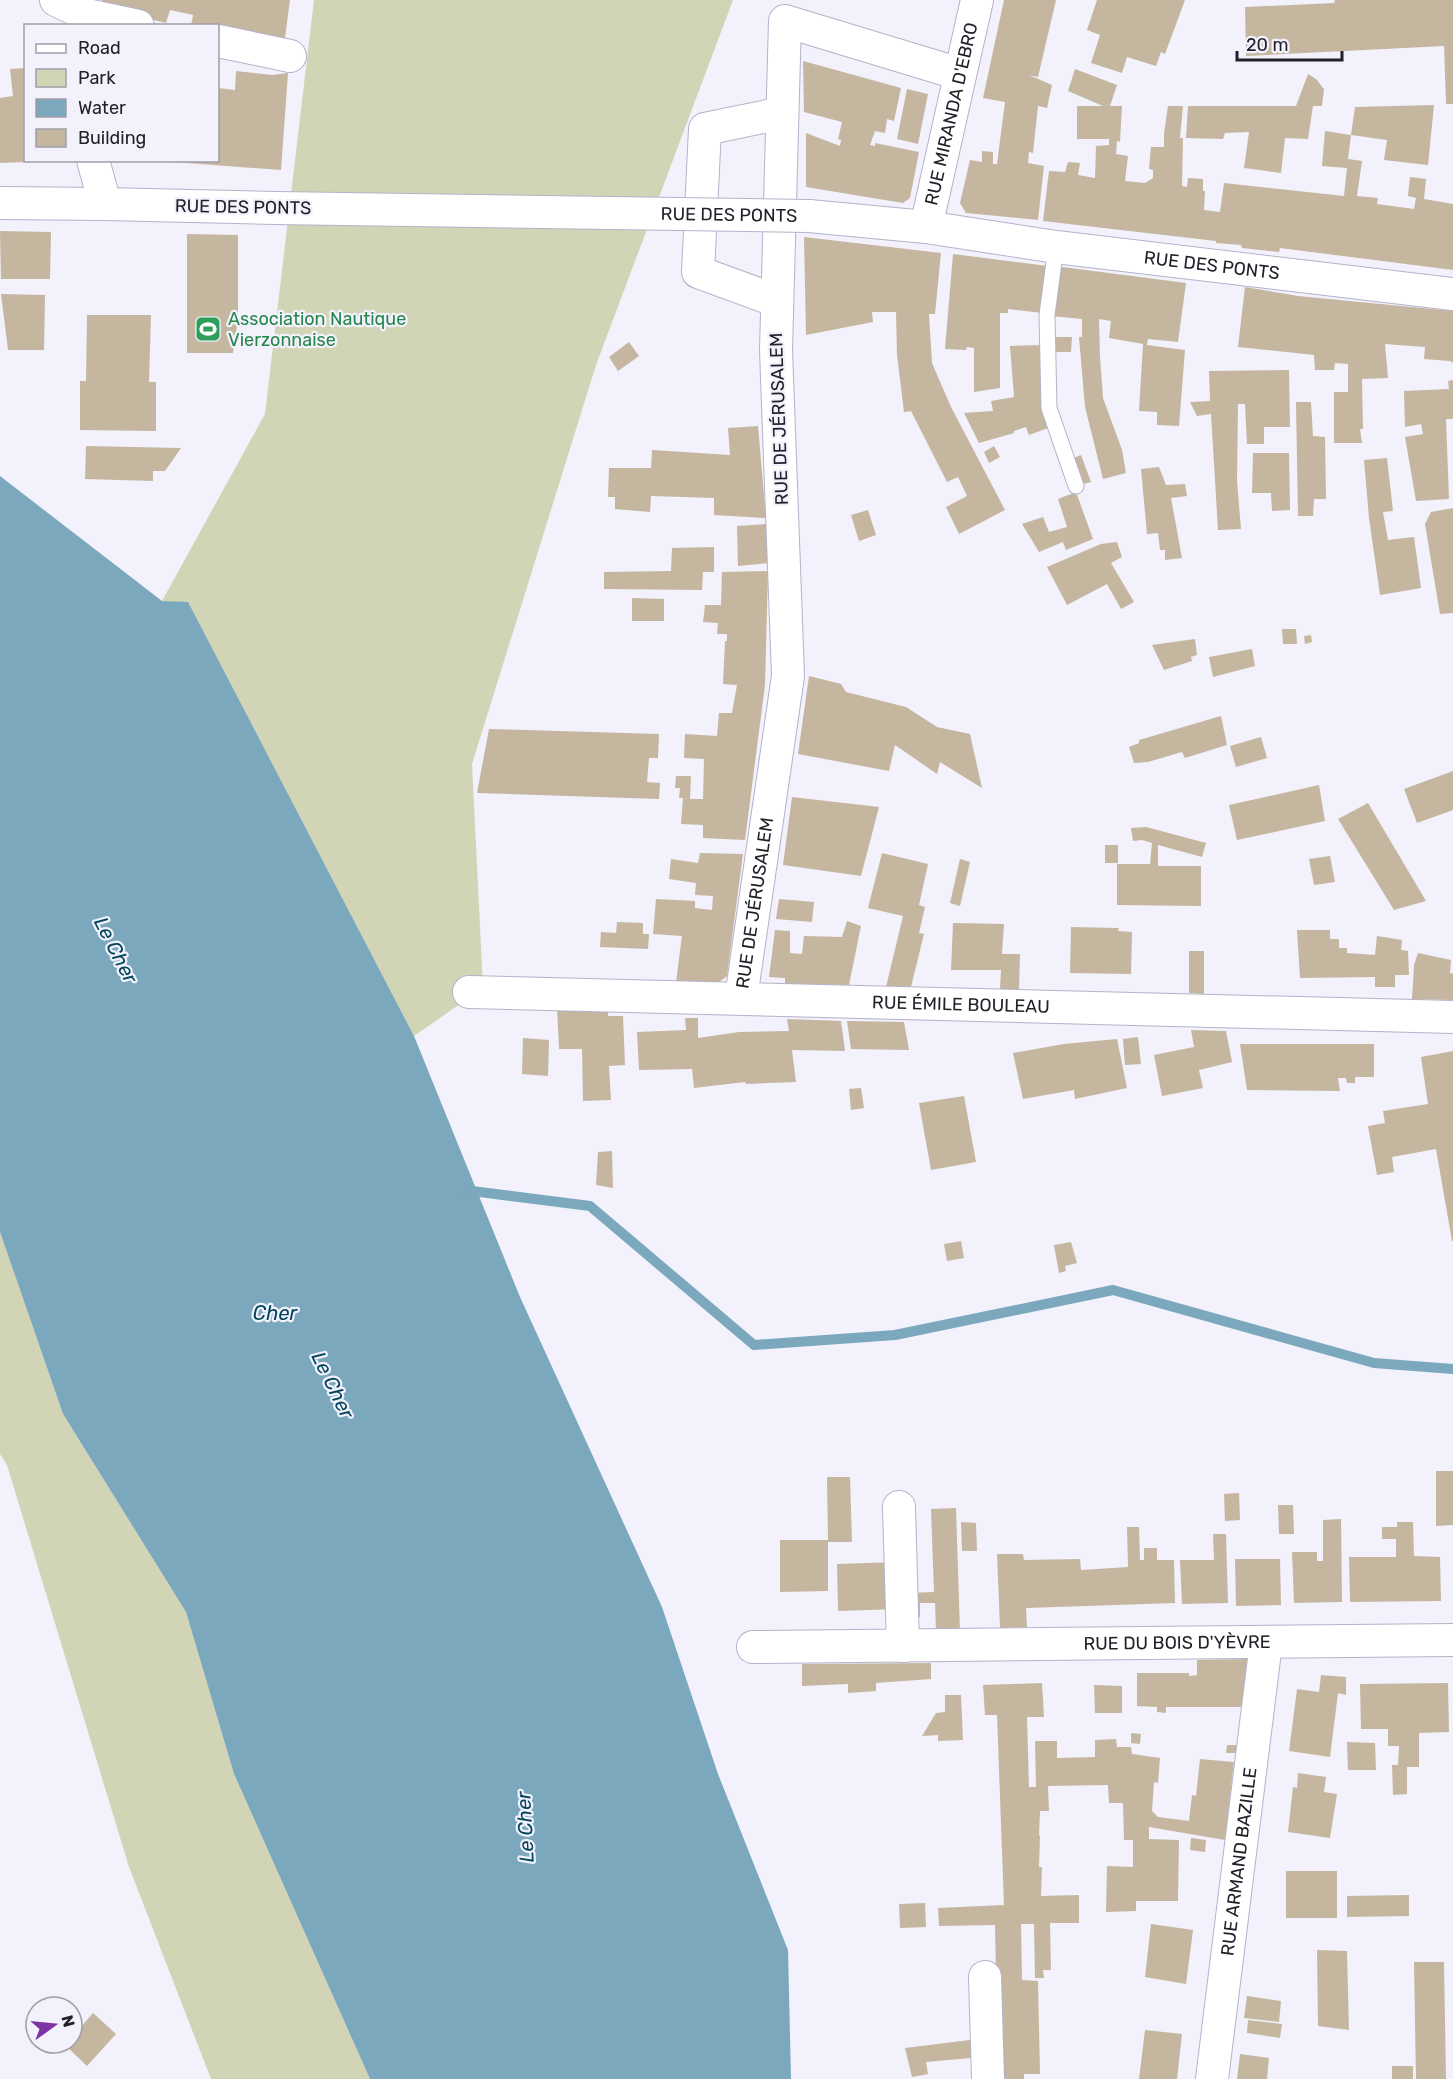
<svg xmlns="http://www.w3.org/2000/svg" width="1453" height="2079" font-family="Rubik,sans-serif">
	<rect width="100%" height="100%" fill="#f2f1fc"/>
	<!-- green -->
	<path fill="#d1d5b5" d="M314,0h419l-137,365 -124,399 11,224 -69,48 -226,-433 -26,-2 103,-187z
		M0,1232l63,182 123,198 48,162 136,305h-159l-82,-212 -122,-402 -7,-11z"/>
	<!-- water -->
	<path fill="#7ba8bc" d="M0,476l162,125 26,1 226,434 106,261 142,310 56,167 70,176 3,129h-421l-136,-305 -48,-162 -123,-198 -63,-182z"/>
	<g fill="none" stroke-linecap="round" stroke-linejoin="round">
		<!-- stream -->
		<path stroke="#7ba8bc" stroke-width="10" d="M464,1190l126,16 164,139 141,-10 218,-45 261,73 79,6"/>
	</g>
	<!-- building -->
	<path fill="#c5b69f" d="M102,0h188l-6,45 -66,-12v-7h-27l2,-11 -23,-5 -4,13 -66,-16z
		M1004,0h52l-18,77 -9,-2 23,10 -5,23 -9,-2 -5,47 -4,-1 -1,11 16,3 -6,54 -72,-7 -6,-10 10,-43 12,2v-11l11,1v12h4l8,-62 -22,-4z
		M1097,0h88l-20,54 -4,-2 -5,14 -29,-9 -5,16 -31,-10 9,-28 -13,-5z
		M1335,0h118v104h-7l-2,-58 -198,10 -1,-49 89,-4z
		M803,61l98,27 -7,33 -7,-2 -2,14 -10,-2 -5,14 5,1v-3l44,9 -9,46 -7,5 -97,-16v-54l34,13 1,-6 -3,-1 4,-17 -38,-10z
		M26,68v94l-26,1v-65l13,-2 -3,-27z
		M1075,69l42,16 -7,21h12l-2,36 -3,-1 -1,13 12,2 -3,25 20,2 8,-5v-8l-4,-1 2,-22h13v-14l4,-27h15l-3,32h3l-1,48 5,1 1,-9 15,1v12h2l-1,19 16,2 4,-29 120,13 3,-28 -25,-2 3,-35 26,4 4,-28 79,-2 -6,60 -44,-5 3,-20 -36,-5 -3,24 14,2 -5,35 21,2 -1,6 37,5 2,-11 -8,-2 2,-19 16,2 -2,20 29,5v66l-173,-22 -1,4 -37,-4 -1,-3 -25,-2v-2l-173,-20 6,-50 16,1 3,-10 12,1 -2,12 17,3 1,-32 13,-1v-6h-32v-33h26l-35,-15z
		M236,71l36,4 16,-2 -7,97 -107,-8v-2h44v-72l17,2z
		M1308,74l8,5 8,10 -2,17h-9l-5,33 -23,-1 -4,35 -37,-5 5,-36 -24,1 -2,6 -37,-1 2,-32h108z
		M907,89l21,5 -10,50 -21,-5z
		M0,231l51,1 -1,47h-49z
		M187,234l51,1v85l-5,33h-46z
		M804,237l137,16 -6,61h-6l3,49 19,44 54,103 -46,24 -13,-27 21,-11 -9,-19 -11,5 -36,-71 -7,1 -7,-57 -1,-43h-24l1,10 -67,13z
		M953,254l95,12 -5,47 -35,-4v4h-8v75l-26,4v-44l-7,-1 -1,3 -21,-1z
		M1055,266l131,17 -8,59 -30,-3 -1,6 38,5 -6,76 -22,-1v-13l-18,-1 4,-67 -34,-6 2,-17 -12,-2 1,38 3,41 19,52 4,23 -23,6 -18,-72 -6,-70h3v-18l-31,-3z
		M1245,287l53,9 155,15v52l-3,-2 -26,-2 1,-12 -40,-3 3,34 -26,1 1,50h-3l2,14h-28v-51h14v-28l-13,-1 -1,7h-19l-1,-15 -76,-8z
		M1,294l44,1 -1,55h-36z
		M87,315h64l-2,67h7v49l-76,-1v-49h6z
		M1052,337h20l-1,15h-19z
		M629,342l10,14 -21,15 -9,-14z
		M1043,345l8,82 -22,8 -3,-8 -12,4v2l-35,10 -15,-30 29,-2 -2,-10 23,-4 -4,-51z
		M1289,370l1,57h-26v17h-17l-2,-40h-7l-1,77 4,48 -23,1 -7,-116 -14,2 -7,-14 20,-1 -1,-30z
		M1453,380v39h-7l3,80 -33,2 -11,-64 18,-3 -2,-10 -16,3 -1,-36 45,-2 -1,-8z
		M1296,402h15l2,34 12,1 1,62h-12l-1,17h-15z
		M758,426l8,92 -52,-3v-17l-63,-2 -1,16 -35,-3v-12h-7l1,-29h42l1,-18 78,5 -2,-27z
		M86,446l95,2 -16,23h-12v10l-68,-2z
		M994,446l6,11 -11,6 -5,-11z
		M1253,453h36l1,57 -18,1 -1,-18h-19z
		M1081,455l10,27 -11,3 -9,-26z
		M1387,458l6,53 -10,1 5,28 26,-3 7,51 -41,7 -11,-77 -5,-58z
		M1159,467l7,18 19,-1 2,12 -16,2 11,60 -17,2v-10h-5l-2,-17 -11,1 -6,-65z
		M1076,492l17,47 -27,11 -3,-8 -24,10 -17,-28 21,-7 6,15 18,-5 -9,-28z
		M1453,508v105l-13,1 -15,-90 6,-12z
		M868,510l8,25 -17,6 -8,-26z
		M766,524l2,39 -30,3 -1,-40z
		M1117,542l5,15 -11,6 23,39 -13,7 -14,-25 -40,21 -20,-38 54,-23z
		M714,547v25h-11l-1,18 -98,-1v-17l67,-1 1,-23z
		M768,571l-3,114 -20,155 -42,-2v-13l-22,-1 2,-26h-4l1,-10h-5l1,-12h15l-1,23h13l1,-40 -20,-1 1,-24 32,2 2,-23h13l5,-28 -14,-1 2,-43h2v-7h-10l1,-11 -15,-1 2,-17h16l1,-33z
		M632,598l32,1v22h-32z
		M1282,629h14l1,15h-14z
		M1311,635l1,7 -7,2 -1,-8z
		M1195,639l2,16 -6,2 1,4 -28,9 -12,-25z
		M1252,649l3,17 -42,11 -4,-20z
		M809,676l32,8 5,8 60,15 31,20 33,7 12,54 -42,-26 -3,12 -42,-29 -6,26 -91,-17z
		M1221,716l6,29 -42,13 -3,-6 -34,10 -14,1 -5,-16 10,-4v-3z
		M489,729l170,5 -1,24h-9l-2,24 13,1 -1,16 -182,-6z
		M1261,737l6,21 -31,9 -6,-21z
		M1453,771v39l-36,13 -13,-34z
		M1319,785l6,36 -88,19 -8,-35z
		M792,797l87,10 -18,69 -78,-11z
		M1368,803l58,98 -32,9 -56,-91z
		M1146,827l60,16 -4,14 -44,-12v21h43v40l-84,-1v-41h33l2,-21 -10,-3 -9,1 -2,-13z
		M1105,845h13v18h-13z
		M700,853l43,1 -16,122 -9,7 -42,-1 6,-46 -29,-2 3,-35 39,2v7l17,2 1,-14 -18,-1 1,-12 -27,-4 2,-20 27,4z
		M882,853l46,11 -9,41 6,2 -6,26 5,1 -13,53h-25l17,-71 -35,-8z
		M1330,856l5,26 -21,3 -5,-26z
		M960,859l10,3 -10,44 -10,-3z
		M779,899l35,3 -2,20 -36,-3z
		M847,921l14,5 -12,59 -64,-1v-6l-16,-1 6,-47 15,1v22l12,1 2,-18 38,1z
		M617,922l26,1v11h6l-1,15 -48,-2 1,-15 15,1z
		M953,923l51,1 -2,30h18l-1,36 -19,-1 1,-19h-50z
		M1071,927l48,1 -1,3 14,1 -1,42 -61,-1z
		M1297,930h33v9h9v9h8v5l28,2 2,-19 25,4 -1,10 7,1 1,24h-14v12h-20v-10l-75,1z
		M1189,951h15v43l-15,-1z
		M1418,953l33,7 -1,13 3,1v26l-41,-1 2,-34z
		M557,1006l51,2v8h15l2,49 -16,1 2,34 -28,1 -1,-52h-23z
		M685,1018h13v20l41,-6 50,-1 -2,-12 54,2 4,30 -53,-1 4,32 -50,2 -1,-2 -51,6 -2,-19 -53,1 -2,-38 49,-2z
		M847,1021l57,1 5,28 -58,-1z
		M1191,1030l35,1 6,31 -33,8 4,18 -41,8 -8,-41 40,-8z
		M1138,1037l3,27 -16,1 -2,-26z
		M523,1038l26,2 -1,36 -26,-2z
		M1117,1039l10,49 -52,11 -1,-9 -51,9 -10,-46 51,-9z
		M1240,1044h134v33h-19v6h-8l-1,-5h-8l2,13 -93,-1z
		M1453,1051v190h-1l-16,-92 -44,8 2,15 -17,3 -9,-49 17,-3 -2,-12 45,-7 -7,-47z
		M861,1088l3,20 -13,2 -2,-21z
		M964,1096l12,66 -45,8 -12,-67z
		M612,1151l1,37 -17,-3 2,-33z
		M961,1241l3,17 -17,3 -3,-17z
		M1071,1242l6,21 -12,3 1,5 -7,2 -5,-28z
		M1436,1471h17v54l-17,1z
		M827,1477h23l2,65h-24v49l-48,1v-52h48z
		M1239,1493l1,27 -15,1 -1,-27z
		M1278,1505h15l1,29h-15z
		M956,1508l4,123h-24l-1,-28h-15v14h-13v-24l27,-1 -3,-83z
		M1341,1519l1,83 -48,1 -2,-51h25v9h6v-41z
		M961,1522l15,1 1,28h-15z
		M1397,1522h16l1,34 26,1 1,44 -91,1 -1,-45h47v-18h-14v-12h15z
		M1127,1527h12l1,33h4v-12h13v12h17l1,43 -149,5 1,19 -27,1 -3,-74h26l1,6 56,-1 1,11 47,-3z
		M1213,1534h13l2,69 -46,1 -2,-44h34z
		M1235,1559h45l1,46 -45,1z
		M896,1562l2,47 -60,2 -1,-47z
		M1247,1659l-5,48h-76v6l-9,-1v-5l-20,-1v-33h52v3l8,-1v-15z
		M931,1663v16l-55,4v8l-28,2v-9l-46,2v-22z
		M1321,1675l25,2v18l-8,-2 -8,64 -41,-6 8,-62 22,3z
		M1042,1683l2,34h-17l2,70h7l-1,-46h22v17l38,-1v-17l21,-1 1,8h14l1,7 28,4 -2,25 -4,-1 -2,29 6,6 31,4 3,-26 4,1 4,-37 34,3 -9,78 -76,-13v12l30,1 -1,61h-42v10l-30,1 1,-46 26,1v-27h-9l-1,-37h-14l-1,-18 -60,1 1,25h-9l-1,24 1,1 -1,31h3l-1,29 38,-1v28h-29l1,47h-8l1,8h-9l-1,-54h-13l1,56 16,1 2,93h-16v5h-26l-3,-154 -56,1 -1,-18 66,-3 -7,-190h-12l-2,-30z
		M1448,1683l1,49 -30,1v34h-12v27l-14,1 -1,-30h6l1,-19h-11v-17h-27l-1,-45z
		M1094,1685l28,1v27h-27z
		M945,1695h16l2,45 -25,1v-6l-16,1 14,-23 9,-1z
		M1131,1733l10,1 -1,10 -9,-1z
		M1347,1742l28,1 1,27h-28z
		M1227,1745h9v8h-10z
		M1298,1773l28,4 -2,15 13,2 -7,44 -42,-6 5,-45 4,1z
		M1191,1838l15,2 -1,12 -15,-2z
		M1286,1871h51v47h-51z
		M1409,1895v21l-62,1v-21z
		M925,1903l1,24 -26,1 -1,-24z
		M1151,1924l42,6 -7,54 -41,-7z
		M1317,1950l30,1 2,79 -31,-4z
		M1414,1962h30l2,117h-30z
		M1247,1996l34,5 -2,21 -35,-4z
		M93,2013l23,21 -29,32 -22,-21 2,-2h5v-6z
		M1248,2020l34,4 -2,14 -33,-5z
		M1145,2030l37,4 -5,45h-38z
		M970,2040l1,18 -45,4 2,12 -16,3 -7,-29z
		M1240,2054l29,4 -2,21h-30z
		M1392,2066h21v13h-21z"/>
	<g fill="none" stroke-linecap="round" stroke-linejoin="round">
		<!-- service casing -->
		<g stroke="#b5b2cb" stroke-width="17">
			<path id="service" d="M1056,247l-9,68 2,93 27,78"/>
		</g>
		<!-- minor casing -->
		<g stroke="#b5b2cb" stroke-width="34">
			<g id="minor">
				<path d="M56,0l31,15 51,11"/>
				<path d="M218,41l72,15"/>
				<path d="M93,160l12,44"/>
				<path d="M0,203l105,1 171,4"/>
				<path id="s1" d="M809,216l117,11 130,20 397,47"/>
				<path id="s2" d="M926,227l51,-227"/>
				<path d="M777,301l-79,-29 7,-143 77,-16"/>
				<path id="s3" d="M469,992l984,25"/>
				<path id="s4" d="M741,998l47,-322 -12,-326 9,-329 175,53"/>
				<path d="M899,1507l4,139"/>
				<path id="s5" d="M753,1647l700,-7"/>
				<path d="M985,1977l3,102"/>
				<path id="s6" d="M1212,2079l54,-436"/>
			</g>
		</g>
		<!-- service -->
		<use href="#service" stroke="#fff" stroke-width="15"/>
		<!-- minor -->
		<use href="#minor" stroke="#fff" stroke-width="32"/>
		<!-- minor-bridge casing -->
		<g stroke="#b5b2cb" stroke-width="34" stroke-linecap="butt">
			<g id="minor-bridge">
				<path id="s7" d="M276,208l533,8"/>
			</g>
		</g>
		<!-- minor-bridge -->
		<use href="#minor-bridge" stroke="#fff" stroke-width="32"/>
	</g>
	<!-- icons -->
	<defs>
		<g id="stadium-square" transform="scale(1.35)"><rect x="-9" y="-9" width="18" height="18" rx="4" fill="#2e9e5b" stroke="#f2f1fc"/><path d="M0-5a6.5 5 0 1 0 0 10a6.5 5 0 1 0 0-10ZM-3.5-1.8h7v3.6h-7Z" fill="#fff"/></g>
	</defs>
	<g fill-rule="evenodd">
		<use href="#stadium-square" x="208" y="329"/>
	</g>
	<g text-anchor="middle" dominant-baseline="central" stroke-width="4.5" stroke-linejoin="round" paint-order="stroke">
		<!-- street labels -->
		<g font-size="18" fill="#22212a" stroke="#f2f1fc">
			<text stroke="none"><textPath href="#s2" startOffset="116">RUE MIRANDA D'EBRO</textPath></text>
			<text transform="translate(243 207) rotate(1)">RUE DES PONTS</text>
			<text stroke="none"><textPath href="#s7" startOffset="453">RUE DES PONTS</textPath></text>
			<text stroke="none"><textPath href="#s1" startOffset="406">RUE DES PONTS</textPath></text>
			<text transform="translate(779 419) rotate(-92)">RUE DE JÉRUSALEM</text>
			<text stroke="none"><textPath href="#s4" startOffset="96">RUE DE JÉRUSALEM</textPath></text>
			<text stroke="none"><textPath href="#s3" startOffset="492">RUE ÉMILE BOULEAU</textPath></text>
			<text stroke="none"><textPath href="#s5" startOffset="424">RUE DU BOIS D'YÈVRE</textPath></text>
			<text stroke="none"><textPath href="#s6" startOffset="219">RUE ARMAND BAZILLE</textPath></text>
		</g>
		<!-- leisure labels -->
		<g font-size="18" fill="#27864d" stroke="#f2f1fc" text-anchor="start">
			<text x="228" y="319">Association Nautique<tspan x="228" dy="21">Vierzonnaise</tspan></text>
		</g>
		<!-- water labels -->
		<g font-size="20" font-style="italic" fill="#01455a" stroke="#f2f1fc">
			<text transform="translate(116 950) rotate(63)">Le Cher</text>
			<text x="275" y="1313">Cher</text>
			<text transform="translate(333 1385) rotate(64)">Le Cher</text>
			<text transform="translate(525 1827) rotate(-93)">Le Cher</text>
		</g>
	</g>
	<!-- legend -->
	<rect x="24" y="24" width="195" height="138" fill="#f2f1fc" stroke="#9f9ea8" stroke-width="1.5"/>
	<rect x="36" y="44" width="30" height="9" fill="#ffffff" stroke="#9f9ea8" stroke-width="1.5"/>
	<text x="78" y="54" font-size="18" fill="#22212a">Road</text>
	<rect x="36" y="69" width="30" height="18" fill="#d1d5b5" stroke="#9f9ea8" stroke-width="1.5"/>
	<text x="78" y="84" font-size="18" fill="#22212a">Park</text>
	<rect x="36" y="99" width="30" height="18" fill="#7ba8bc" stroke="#9f9ea8" stroke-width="1.5"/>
	<text x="78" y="114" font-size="18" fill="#22212a">Water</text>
	<rect x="36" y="129" width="30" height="18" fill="#c5b69f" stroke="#9f9ea8" stroke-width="1.5"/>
	<text x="78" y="144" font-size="18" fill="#22212a">Building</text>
	<!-- north arrow -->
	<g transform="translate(54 2025) rotate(75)"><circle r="28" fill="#f2f1fc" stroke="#9f9ea8" stroke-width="1.5"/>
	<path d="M0-4.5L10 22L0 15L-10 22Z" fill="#7f32a3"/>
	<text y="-9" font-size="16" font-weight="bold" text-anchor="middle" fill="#22212a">N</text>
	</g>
	<!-- scale -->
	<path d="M1237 51v9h105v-9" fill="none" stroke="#22212a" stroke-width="3"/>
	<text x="1246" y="51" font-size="18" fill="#22212a" stroke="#f2f1fc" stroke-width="4.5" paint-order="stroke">20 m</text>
</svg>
